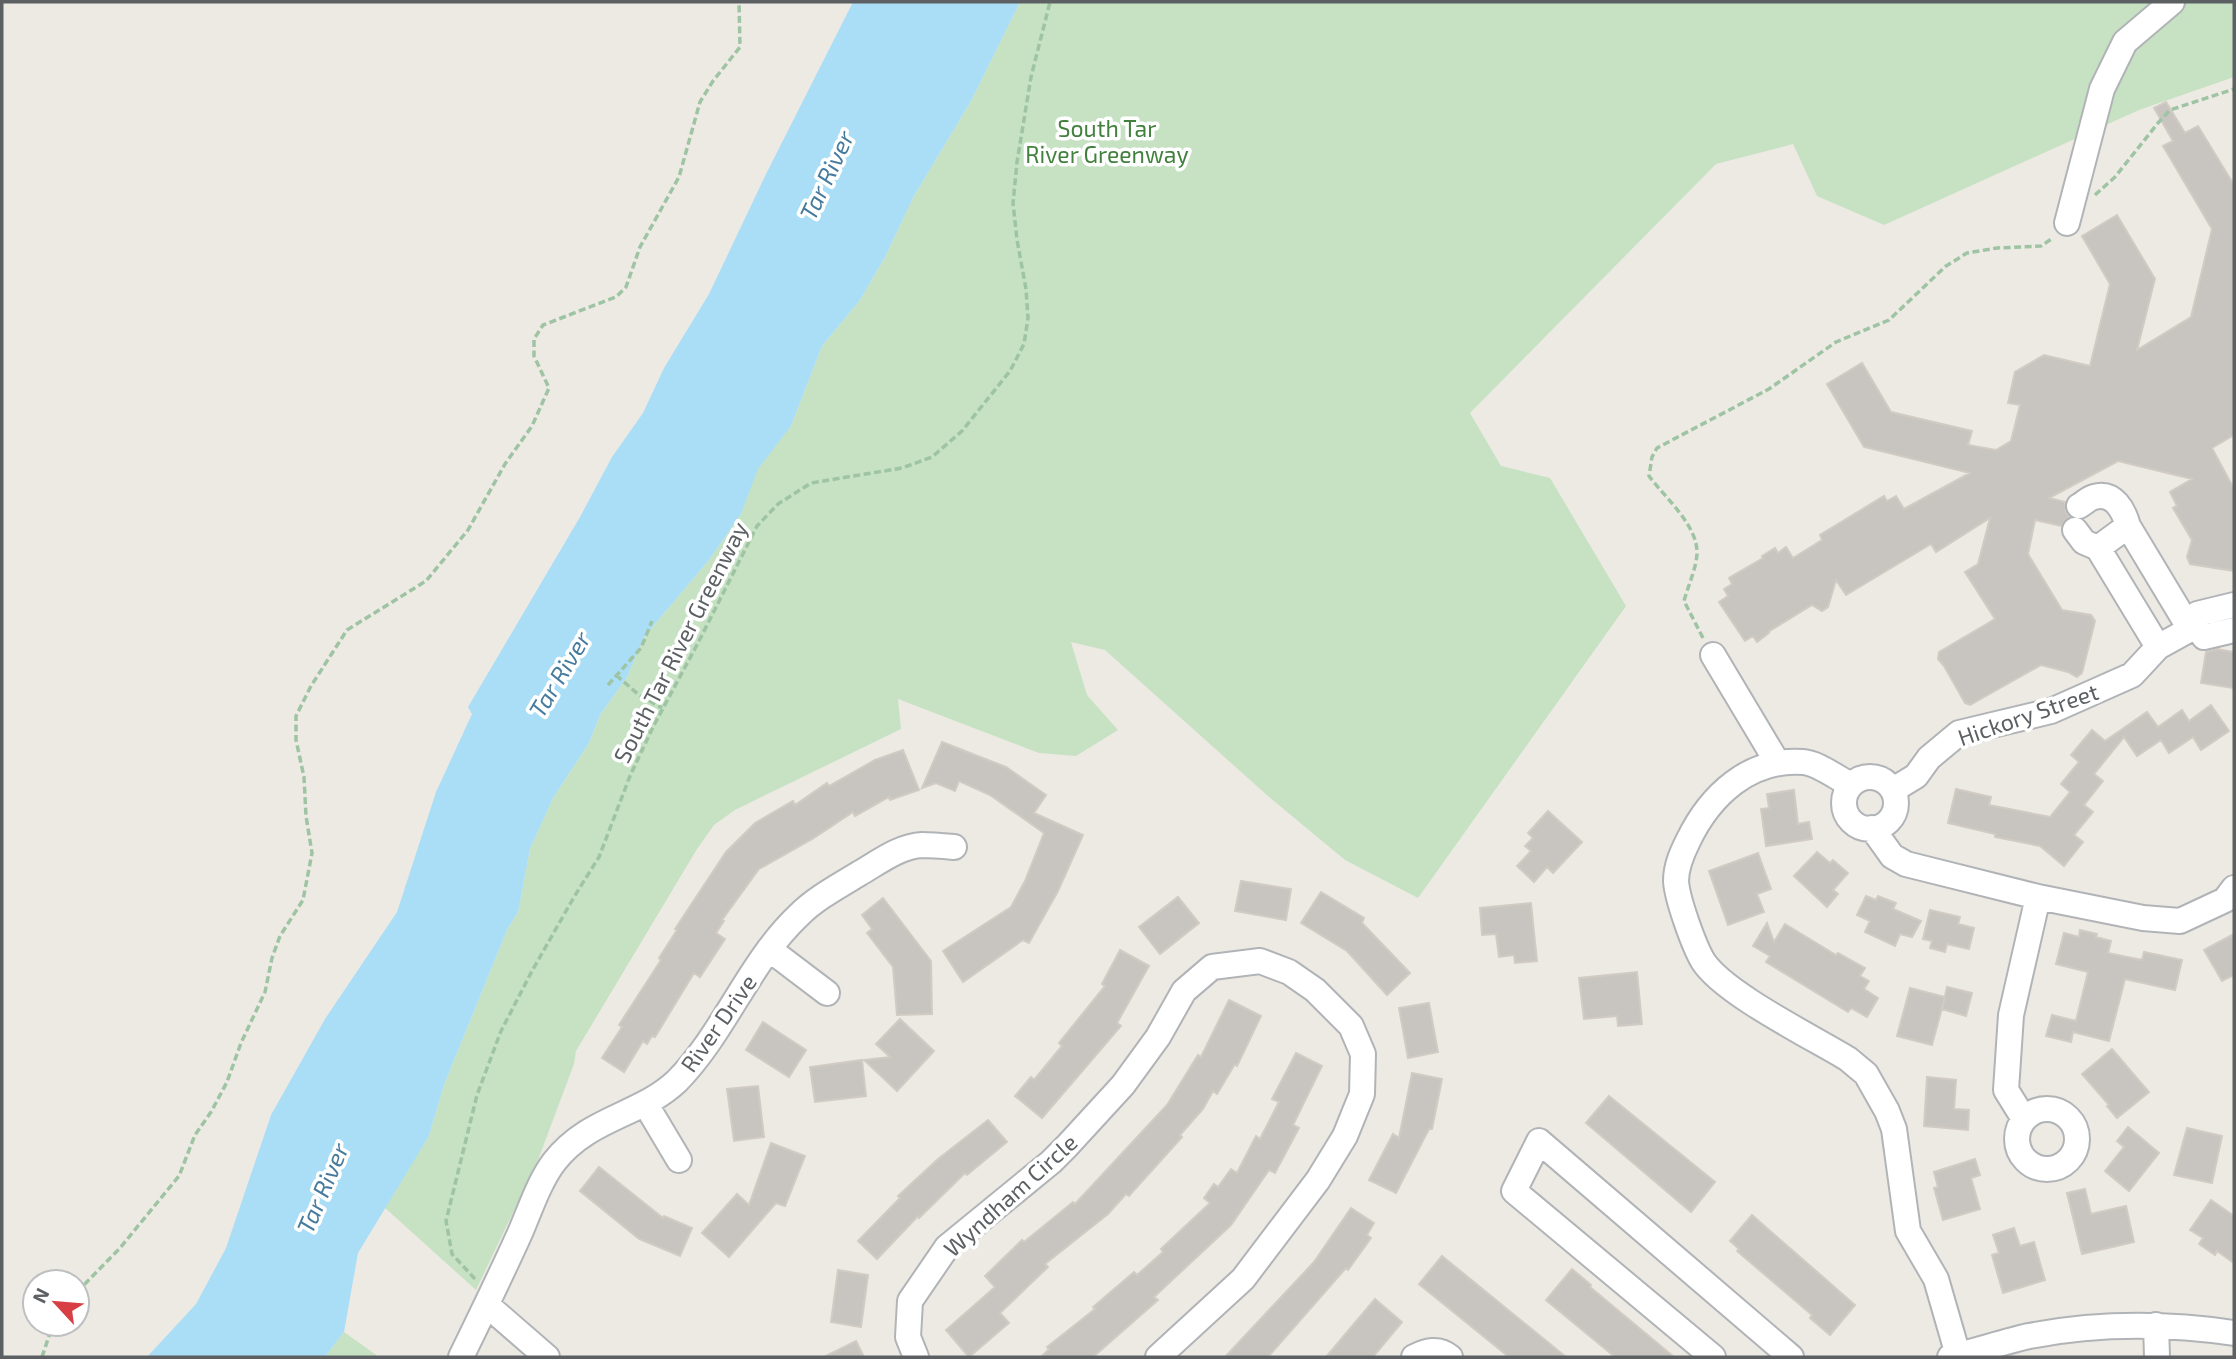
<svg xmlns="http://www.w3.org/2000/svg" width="2236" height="1359" font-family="'Exo 2',sans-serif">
	<rect width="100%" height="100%" fill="#edeae4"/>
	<!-- green -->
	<path fill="#c6e2c3" d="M1020,2h1214v75l-95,33 -255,115 -67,-29 -24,-52 -77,20 -246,249 31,53 49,12 76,128 -208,292 -73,-38 -76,-63 -164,-147 -34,-8 16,53 31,35 -42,26 -37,-3 -141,-54 3,30 -166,81 -21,15 -17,24 -121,202 -2,13 -36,96 -62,130 -92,-83 45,-71 15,-51 63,-155 11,-18 12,-63 23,-51 36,-55 11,-28 27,-38 17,-40 65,-77 32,-46 16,-45 34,-43 31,-80 38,-46 25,-43 29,-61 57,-95z
		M344,1332l35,25h-54z"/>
	<!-- water -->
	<path fill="#aadef6" d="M853,2h167l-49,99 -57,95 -29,61 -25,43 -38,46 -31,80 -33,43 -17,45 -32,46 -65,77 -17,40 -27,38 -11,28 -36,55 -23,51 -12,63 -11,18 -63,155 -15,51 -71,117 -14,79 -19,25h-178l49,-53 30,-56 45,-133 54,-96 72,-107 39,-120 36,-78 -4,-7 112,-190 32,-60 31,-44 21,-45 45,-74 57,-120z"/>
	<!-- building -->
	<path fill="#c8c5c0" stroke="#d1cbc3" stroke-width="2" d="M2166,102l19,31 13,-7 36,59v250l-22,13 22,41v82l-44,-7 -3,-7 5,-17 -19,-32 4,-2 -7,-14 22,-13 -74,-18 -69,37 16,4 1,11 3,4 -8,9 -26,-6 -7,34 34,56 29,5 4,6 -13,52 -5,4 -9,-5 -27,-7 -71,40 -5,-2 -21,-37 -6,-7 1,-7 56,-33 -30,-47 13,-8 12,-46 -54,34 -5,-8 -85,51 -10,-15 -8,27 -6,4 -10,-6 -44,27 1,1 -12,9 -4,-6 -8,5 -26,-39 9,-6 -4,-7 8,-5 -3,-6 34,-20 -1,-2 13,-8 3,5 8,-6 7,11 29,-18 -2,-5 64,-39 3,5 9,-5 8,13 66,-36 -106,-26 -37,-63 35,-21 29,49 81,19 -4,14 28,5 15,-9 9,-36 -12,-2 7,-31 29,-17 46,11 20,-82 -28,-48 35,-21 38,64 -18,71 54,-33 21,-88 -49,-83 10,-5 -19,-33z
		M2217,649l17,3v36l-33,-5 5,-31z
		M2211,705l18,26 -28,19 -8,-13 -24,16 -8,-13 -24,16 -13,-19 -30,37 9,7 -19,24 9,7 -19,23 9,7 -19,24 -24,-20 -45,-9v-3l-47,-11 8,-34 35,8 -2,8 61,12 20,-25 -9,-8 18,-22 -8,-7 21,-25 13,11 42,-29 11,15 24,-17 7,11z
		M942,742l64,25 40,28 -12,18 49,22 -25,56 -29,52 -6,-3 -60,42 -20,-31 68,-44 14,-26 19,-48 -54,-38 -31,-14 -4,10 -19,-8 -14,5z
		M903,750l16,40 -29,10 -1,-3 -34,19 -2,-4 -39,26 -55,31 -37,51 2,1 -8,12 9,6 -25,38 -6,-4 -39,64 -3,-1 -5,8 -4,-3 -19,31 -22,-14 20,-31 -3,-2 42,-65 -2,-2 18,-28 -2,-1 51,-77 29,-29 38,-22 2,4 32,-22 2,3 46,-26z
		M1794,790l4,34 11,-2 3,17 -46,7 -5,-37 8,-1 -2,-14z
		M1548,811l34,31 -29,31 -6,-6 -13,15 -17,-16 14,-15 -6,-5 8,-8 -5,-5z
		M1817,852l13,11 3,-3 15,13 -15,17 5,4 -11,13 -33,-31z
		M1758,853l13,36 -14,5 7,18 -36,13 -19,-54z
		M1241,881l50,8 -5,31 -51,-9z
		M1321,892l43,26 -2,5 48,50 -23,22 -40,-44 -46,-28z
		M1866,896l10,4 2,-4 18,7 -3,6 28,12 -9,16 -12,-3 -5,12 -30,-14 5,-11 -13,-6z
		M1178,897l21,26 -39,31 -21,-27z
		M883,898l48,63 1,53 -35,1 -4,-48 -26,-34 5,-4 -10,-14z
		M1531,903l6,58 -22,2 -1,-8 -15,2 -3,-23 -14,1 -2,-27z
		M1930,910l30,7 -2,7 16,4 -5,21 -22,-5 -2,8 -15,-4 2,-7 -9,-2z
		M1767,923l7,19 11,-18 51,31 2,-2 27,15 -5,8 9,5 -5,8 14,9 -11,19 -16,-9 -3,4 -82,-50 4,-6 -17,-10z
		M2080,930l17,4 -1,3 15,4 -3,12 34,7 2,-8 38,8 -7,30 -50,-11 -16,62 -36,-9 -2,10 -25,-6 6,-21 24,6 12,-49 -32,-8 8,-31 15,4z
		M2234,934v41l-12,6 -18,-31z
		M1120,950l29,16 -32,57 4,3 -79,92 -27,-22 16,-19 3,3 28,-34 -3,-3 46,-57 -3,-2z
		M1637,972l5,52 -24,2 -1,-10 -33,3 -5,-41z
		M1947,987l25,6 -6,23 -24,-7z
		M1910,988l35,9 -13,48 -35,-9z
		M1229,1000l32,16 -24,50 -2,-2 -18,30 -4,-3 -10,18 -23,26 2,2 -53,59 -3,-2 -18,20 -63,50 3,3 -48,46 9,10 -40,34 -23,-27 49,-43 -10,-11 37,-36 2,2 49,-40 2,2 92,-99 31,-50 3,2z
		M1429,1003l9,49 -30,6 -9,-50z
		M900,1019l34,32 -37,40 -33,-31 26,-3 -14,-13z
		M763,1022l43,28 -17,27 -43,-27z
		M2112,1049l37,43 -32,26 -10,-12 2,-1 -27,-31z
		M1296,1053l26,13 -29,59 6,3 -24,45 -6,-3 -38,55 -77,72 4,3 -65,57h-52l8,-8 -2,-2 48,-38 -2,-2 41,-35 3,3 26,-23 -2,-3 49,-46 -6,-5 10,-14 4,3 13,-18 6,4 19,-37 4,3 19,-37 -7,-3z
		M862,1060l4,36 -51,6 -5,-35z
		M1412,1073l30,6 -10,50h-3l-33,64 -27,-13 24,-46 6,4z
		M1927,1077l29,3 -2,29 15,1 -1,20 -44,-4z
		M758,1086l6,51 -30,4 -7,-52z
		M1609,1096l106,86 -24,30 -105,-89z
		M988,1120l19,22 -40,33 -2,-2 -46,45 -1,-2 -41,43 -19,-18 42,-43 -2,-2 40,-37z
		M2128,1127l31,26 -30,38 -24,-20 19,-24 -7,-6z
		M2187,1128l35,8 -10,47 -38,-8z
		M771,1143l34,13 -20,50 -9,-3 -47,54 -27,-24 35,-39 12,11z
		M1975,1159l5,16 -9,3 9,31 -37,11 -9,-32 4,-1 -4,-15z
		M599,1167l64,51 1,-2 28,12 -12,28 -41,-17 -59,-48z
		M2085,1189l6,25 35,-8 8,36 -52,12 -15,-61z
		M2211,1200l23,16v47l-17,-12 -2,4 -16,-11 4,-6 -13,-8z
		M1351,1208l23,15 -7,12 4,3 -23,32 -2,-2 -78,89h-43l89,-95z
		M1752,1215l103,90 -25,30 -20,-17 2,-3 -75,-64 2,-2 -9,-8z
		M2014,1228l6,18 14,-4 11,38 -42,13 -11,-38 7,-2 -6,-18z
		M1442,1256l124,101h-57l-90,-73z
		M1572,1269l19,16 -1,2 84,70h-59l-69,-57z
		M838,1270l30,5 -7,52 -30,-5z
		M1375,1299l27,23 -29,35h-47z
		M856,1341l8,16h-40z"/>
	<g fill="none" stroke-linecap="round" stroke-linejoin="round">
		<!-- minor casing -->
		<g stroke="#b1b4b7" stroke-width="28">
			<path id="minor" d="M2067,223l35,-134 23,-47 47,-40
				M2079,506c4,-2 10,-8 15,-9 20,-6 30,14 34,29
				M2075,530l9,12 14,6
				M2196,626l1,-12 37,-9
				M2196,626l8,11 30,-7
				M2158,647l-60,-99 30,-22 62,103
				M1713,655l64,107
				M1844 803a26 26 0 1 1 52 0a26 26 0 1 1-52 0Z
				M1851,785c-14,-7 -33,-22 -48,-23 -53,-4 -93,33 -115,79 -6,12 -12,25 -12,40 1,18 18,65 27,80 20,32 109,76 145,98l18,15 21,37 7,18 14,102 28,48 22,76
				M1893,790l23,-14 13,-18 30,-25 92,-22 81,-36 26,-28 38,-21
				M1872,828l20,28 14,8 132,33 105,21 37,3 45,-21 9,-12
				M769,949l58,44
				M645,1103l34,57
				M2017 1139a30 30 0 1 1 60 0a30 30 0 1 1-60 0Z
				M2024,1119l-18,-29 5,-75 27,-118
				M487,1305l60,52
				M2156,1325l1,32
				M461,1357c20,-41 40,-82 59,-124 10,-23 19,-51 34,-71 35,-45 86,-46 123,-81 48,-49 72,-119 122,-166 17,-17 40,-29 61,-42 19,-11 40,-27 62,-28 10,0 21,1 32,2
				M916,1357l-8,-20 2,-36 37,-54 104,-85 16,-16 56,-61 35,-48 26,-46 28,-24 48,-6 29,11 26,18 36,36 12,28 -1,40 -17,42 -27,44 -75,99 -85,78
				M1414,1357c12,-6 24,-10 36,0
				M1713,1357l-199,-166 25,-50 252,216
				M1950,1357c26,-6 53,-15 79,-21 68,-13 137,-13 205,-3"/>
		</g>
		<!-- path -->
		<path stroke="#9ec4a4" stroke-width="3.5" stroke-dasharray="7 3.5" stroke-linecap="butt" d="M2095,195l20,-18 43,-54 12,-13 64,-21
			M1703,638l-19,-37c4,-15 12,-32 13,-47 1,-29 -32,-56 -48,-78l3,-19 5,-9 112,-59 67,-47 53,-22 57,-54 21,-13 30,-5 44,-2 12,-8
			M616,675l23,20 23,13
			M608,685l33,-37 11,-27
			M475,1279l-23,-25 -6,-33 31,-126 24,-64 31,-60 42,-74 25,-40 31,-81 23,-49 45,-84 59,-117 21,-22 33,-21 91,-15 30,-11 30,-26 48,-60 14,-27 4,-26 -2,-29 -9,-49 -4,-37 4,-41 14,-85 19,-75
			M77,1292l43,-44 59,-72 16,-41 16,-23 16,-30 14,-39 24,-51 7,-34 8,-22 23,-36 9,-47 -6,-37 -2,-39 -8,-37v-24l15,-30 36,-56 79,-49 42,-51 37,-66 27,-38 17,-38 -15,-32v-17l9,-14 73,-28 10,-10 14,-40 39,-70 21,-75 13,-21 27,-34 -1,-45
			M42,1357l11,-33"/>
		<!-- minor -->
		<use href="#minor" stroke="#fff" stroke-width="24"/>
	</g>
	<g text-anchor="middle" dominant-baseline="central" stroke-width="7" stroke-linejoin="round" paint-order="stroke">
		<!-- park labels -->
		<g font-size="23" fill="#42803d" stroke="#fff">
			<text x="1107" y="128">South Tar<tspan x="1107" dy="26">River Greenway</tspan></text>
		</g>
		<!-- street labels -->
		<g font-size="23" fill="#5c6063" stroke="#fff">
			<text transform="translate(680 642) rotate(-63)">South Tar River Greenway</text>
			<text transform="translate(2028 714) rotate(-19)">Hickory Street</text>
			<text transform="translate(718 1023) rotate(-55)">River Drive</text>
			<text transform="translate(1010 1195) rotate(-42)">Wyndham Circle</text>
		</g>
		<!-- water labels -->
		<g font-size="24" font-style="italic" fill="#467b9e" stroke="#fff">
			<text transform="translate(826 175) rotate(-65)">Tar River</text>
			<text transform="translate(559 674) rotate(-59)">Tar River</text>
			<text transform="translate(322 1188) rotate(-67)">Tar River</text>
		</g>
	</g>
	<!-- border -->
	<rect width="2236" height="1359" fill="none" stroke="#5c6063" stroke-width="7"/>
	<!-- north arrow -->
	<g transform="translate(56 1303) rotate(296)"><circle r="33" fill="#ffffff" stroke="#bebfc1" stroke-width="2"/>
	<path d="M0-5L12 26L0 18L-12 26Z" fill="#d83f44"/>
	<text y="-10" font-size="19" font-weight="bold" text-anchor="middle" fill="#5c6063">N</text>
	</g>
</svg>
